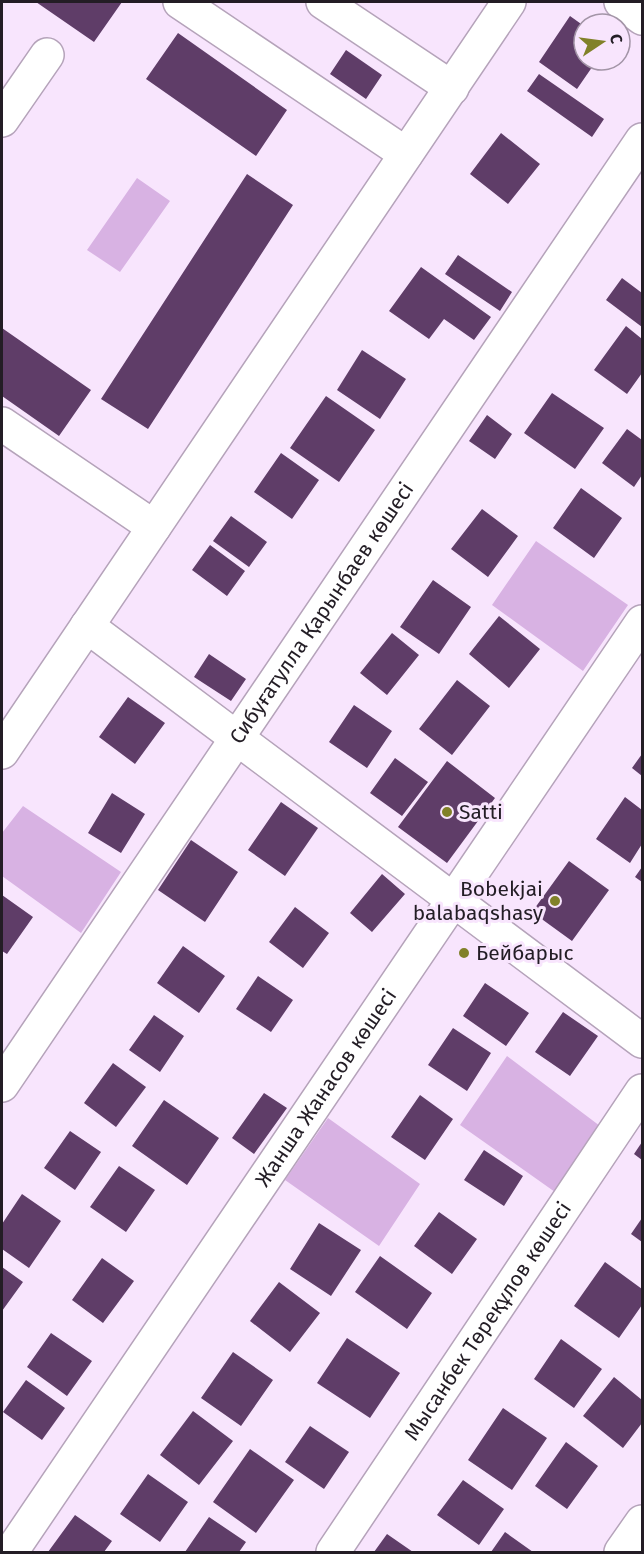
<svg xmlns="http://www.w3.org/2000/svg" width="644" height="1554" font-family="'Fira Sans',sans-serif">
	<rect width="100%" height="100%" fill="#f8e5fd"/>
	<!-- green -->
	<path fill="#d8b2e3" d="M137,178l33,23 -50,71 -33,-22z
		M536,541l92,64 -45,66 -91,-66z
		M23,806l98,66 -40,61 -79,-57v-43z
		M507,1056l93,70 -45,66 -95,-67z
		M328,1118l92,66 -41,62 -94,-66z"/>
	<!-- building -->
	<path fill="#5f3d68" d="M36,2h86l-28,40z
		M570,16l14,10v34h13l-20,29 -38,-27z
		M178,33l109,77 -31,46 -110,-77z
		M346,50l36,25 -16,24 -36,-25z
		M539,74l65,45 -12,18 -65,-46z
		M501,133l39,31 -32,40 -38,-30z
		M247,174l46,31 -145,224 -47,-30z
		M458,255l54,37 -12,19 -55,-37z
		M421,267l70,50 -17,23 -30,-21 -15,20 -40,-28z
		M622,278l20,15v34l-36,-27z
		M626,326l16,13v34l-15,21 -33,-24z
		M2,328l89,62 -32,46 -57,-40z
		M362,350l44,29 -26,40 -43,-29z
		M552,393l52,35 -29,41 -51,-36z
		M326,396l49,34 -36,52 -49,-34z
		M487,415l25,19 -17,25 -26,-18z
		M627,429l15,11v35l-8,12 -32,-24z
		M281,453l38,27 -27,39 -38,-27z
		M581,488l41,30 -28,40 -41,-30z
		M482,509l36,27 -30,41 -37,-28z
		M231,516l36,26 -18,25 -36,-26z
		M210,545l35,26 -18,25 -35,-26z
		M433,580l38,27 -32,47 -39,-27z
		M499,616l41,33 -31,39 -40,-34z
		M392,633l27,22 -32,40 -27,-22z
		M209,654l37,25 -15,22 -37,-24z
		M457,680l33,26 -38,49 -33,-26z
		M128,697l37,26 -30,41 -36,-27z
		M354,705l38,26 -25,37 -38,-26z
		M642,754v22l-10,-8z
		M395,758l33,24 -26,34 -32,-23z
		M447,761l48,37 -48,65 -49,-36z
		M112,793l33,21 -24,39 -33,-20z
		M625,797l17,13v34l-12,19 -34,-24z
		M281,802l37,26 -33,48 -37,-26z
		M191,840l47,32 -33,50 -47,-32z
		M569,861l40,29 -37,51 -40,-29z
		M642,867v15l-7,-5z
		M382,874l23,20 -33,38 -22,-19z
		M2,895l31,22 -26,37 -5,-3z
		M295,907l34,26 -26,35 -34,-26z
		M183,946l42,30 -26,37 -42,-30z
		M258,976l35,24 -22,32 -35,-23z
		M485,983l44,30 -23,33 -43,-30z
		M563,1012l35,24 -28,40 -35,-24z
		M154,1015l30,21 -24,36 -31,-22z
		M453,1028l38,25 -24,38 -39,-26z
		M113,1063l33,24 -30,40 -32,-24z
		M264,1093l23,15 -33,46 -22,-16z
		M420,1095l33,24 -28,41 -34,-23z
		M164,1100l55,38 -32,47 -55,-39z
		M70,1131l31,21 -26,38 -31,-22z
		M642,1142v18l-8,-6z
		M484,1150l39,26 -19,30 -40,-26z
		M119,1166l36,24 -29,42 -36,-25z
		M22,1194l39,27 -32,47 -27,-19v-25z
		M439,1212l38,27 -25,35 -38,-28z
		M642,1218v24l-11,-8z
		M319,1223l42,27 -30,46 -41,-27z
		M380,1256l52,37 -25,36 -52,-37z
		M102,1258l32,23 -31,42 -31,-23z
		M605,1262l37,27v16l-23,33 -45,-32z
		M2,1267l21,15 -21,29z
		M279,1282l41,31 -30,39 -40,-31z
		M51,1333l41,28 -25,35 -40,-29z
		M347,1338l53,35 -30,45 -53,-35z
		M561,1339l41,30 -28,39 -40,-29z
		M233,1352l40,28 -32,46 -40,-28z
		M614,1377l28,23v23l-19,25 -40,-32z
		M26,1380l39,28 -23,32 -39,-28z
		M503,1408l44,30 -35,52 -44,-30z
		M193,1411l40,30 -34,44 -39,-30z
		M310,1426l39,26 -25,37 -39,-27z
		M566,1442l32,24 -31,43 -32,-23z
		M250,1449l44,31 -38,53 -43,-31z
		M148,1474l40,28 -28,40 -40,-28z
		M463,1480l41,29 -25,36 -42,-30z
		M75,1515l37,26 -8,11h-56z
		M209,1517l37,25 -7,10h-54z
		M505,1532l28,20h-42z
		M387,1534l26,18h-39z"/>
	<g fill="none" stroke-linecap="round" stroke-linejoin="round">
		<!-- minor casing -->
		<g stroke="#b5a3ba" stroke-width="36">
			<g id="minor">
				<path d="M180,2l226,152"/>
				<path d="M323,2l129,86"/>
				<path d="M621,2l21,16"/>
				<path d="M2,120l45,-65"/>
				<path d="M2,424l152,103"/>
				<path d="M87,626l555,415"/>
				<path d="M2,752l507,-750"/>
				<path id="s1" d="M2,1085l640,-945"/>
				<path id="s2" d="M11,1552l631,-930"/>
				<path id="s3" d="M333,1552l309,-461"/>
				<path d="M621,1552l21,-30"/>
			</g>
		</g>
		<!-- minor -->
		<use href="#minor" stroke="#fff" stroke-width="33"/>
	</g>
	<!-- markers -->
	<g fill="#818129" stroke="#f8e5fd" stroke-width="2">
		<circle cx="447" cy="812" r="6"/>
		<circle cx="555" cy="901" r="6"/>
		<circle cx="464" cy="953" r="6"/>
	</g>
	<g text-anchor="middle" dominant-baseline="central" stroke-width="6" stroke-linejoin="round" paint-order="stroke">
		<!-- street labels -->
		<g font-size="21" fill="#231d25" stroke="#f8e5fd">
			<text stroke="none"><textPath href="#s1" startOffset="570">Сибуғатулла Қарынбаев көшесі</textPath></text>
			<text stroke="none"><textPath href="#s2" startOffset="561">Жанша Жанасов көшесі</textPath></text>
			<text stroke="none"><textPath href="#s3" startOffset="278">Мысанбек Төреқұлов көшесі</textPath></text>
		</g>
		<!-- poi labels -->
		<g font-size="21" fill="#231d25" stroke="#f8e5fd" text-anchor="start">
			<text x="459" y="812">Satti</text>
			<text x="543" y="889" text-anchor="end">Bobekjai<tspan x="543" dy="24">balabaqshasy</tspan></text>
			<text x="476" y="953">Бейбарыс</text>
		</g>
	</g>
	<!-- border -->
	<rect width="644" height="1554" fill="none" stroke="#231d25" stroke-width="6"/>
	<!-- north arrow -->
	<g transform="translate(602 42) rotate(77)"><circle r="28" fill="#f8e5fd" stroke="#a395a7" stroke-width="1.5"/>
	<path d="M0-4.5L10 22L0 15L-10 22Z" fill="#818129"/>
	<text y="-9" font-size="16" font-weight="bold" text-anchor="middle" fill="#231d25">С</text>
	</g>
</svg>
